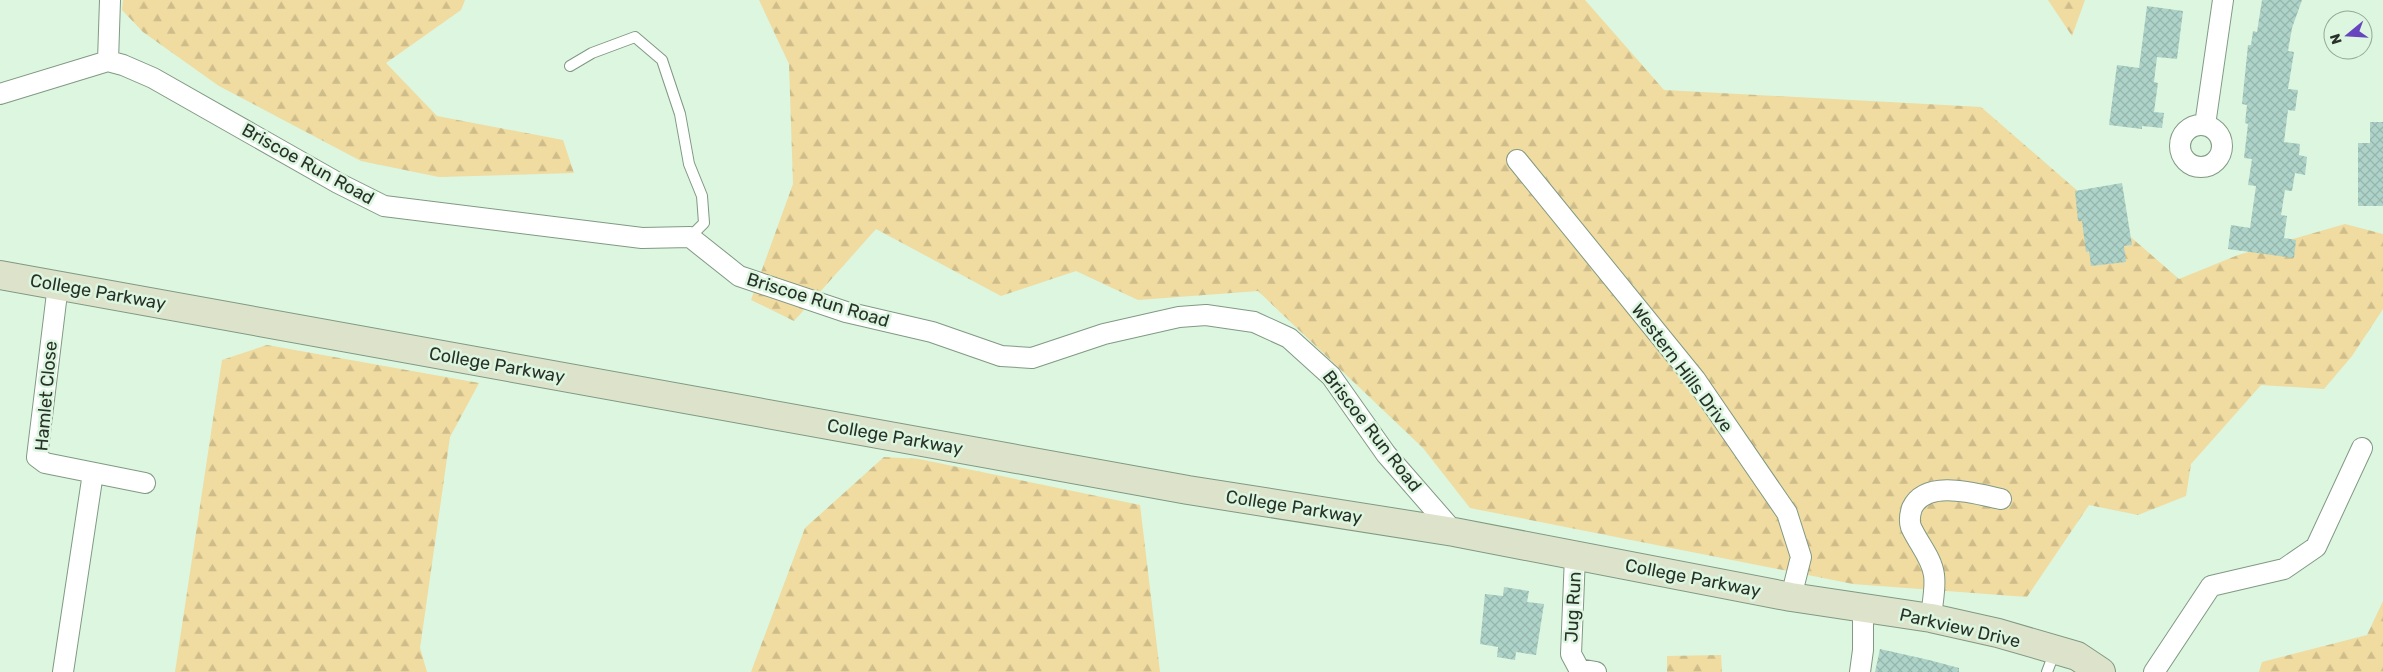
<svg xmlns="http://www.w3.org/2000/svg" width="2383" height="672" font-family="Rubik,sans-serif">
	<defs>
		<pattern id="forest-firs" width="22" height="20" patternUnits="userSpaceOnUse" patternTransform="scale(1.25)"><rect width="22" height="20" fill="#f0dba0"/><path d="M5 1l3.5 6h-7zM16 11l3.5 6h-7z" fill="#cebc8a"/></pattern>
		<pattern id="building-cross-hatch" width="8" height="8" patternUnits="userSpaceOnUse" patternTransform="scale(1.25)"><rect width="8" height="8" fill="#aed3c9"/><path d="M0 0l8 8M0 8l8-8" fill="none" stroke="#96b6ad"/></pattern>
	</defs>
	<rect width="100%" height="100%" fill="#dcf6df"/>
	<!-- forest -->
	<path fill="url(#forest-firs)" d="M123,0h342l-4,10 -75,53 51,53 126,24 11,33 -135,4 -78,-16 -142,-75 -76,-54 -21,-22z
		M759,0h826l79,90 317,17 198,172 59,-24 107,-31 38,10v75l-31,47 -28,33 -63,-4 -70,79 -5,32 -48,19 -49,-10 -62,92 -174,-13 -383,-76 -47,-60 -165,-157 -120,9 -62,-29 -75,25 -125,-67 -82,92 -43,-21 42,-116 -4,-120z
		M2048,0h37l-13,36z
		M267,345l212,38 -29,54 -30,211 7,24h-252l47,-312z
		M884,457l35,2 221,46 20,167h-409l54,-144z
		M2383,601v71h-124l3,-10 105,-27z
		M1721,655l1,17h-55v-16z"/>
	<!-- building -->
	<path fill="url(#building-cross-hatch)" d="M2262,0h40l-10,28 -4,23 6,1 -6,37 10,1 -3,21 -7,-1 -4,32 16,2 -1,11 8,2 -2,18 -10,-2 -3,18 -7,-1 -4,25 6,1 -3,22 12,2 -2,18 -66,-9 3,-24 19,3 6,-42 -8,-1 4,-26 -8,-1 4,-34 -3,-1 2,-18 -5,-1 6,-59h3l2,-14 4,1z
		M2147,6l36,5 -6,48 -20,-2 -3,25 4,1 -4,29 10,1 -2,15 -20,-2v3l-33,-4 8,-60 22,3z
		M2370,122h13v84h-25v-63h12z
		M2122,183l10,62 -8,1 2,16 -35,4 -2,-15 -3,1 -4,-31h-4l-3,-30z
		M1504,587l25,4 -2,11 17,2 -8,51 -20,-3 -1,8 -18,-3 1,-10 -18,-3 5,-50 18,2z
		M1880,649l49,11 30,8v4h-84z"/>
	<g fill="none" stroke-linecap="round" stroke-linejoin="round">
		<!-- lane casing -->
		<g stroke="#819983" stroke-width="12">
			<path id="lane" d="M570,66l22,-13 43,-16 27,23 18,54 9,50 13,32 2,27 -14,14
				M2047,672l8,-21"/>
		</g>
		<!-- street casing -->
		<g stroke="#819983" stroke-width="22">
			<path id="street" d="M108,61l2,-61
				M0,94l108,-33 15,4 30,13 185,105 46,23 258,32 48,-1 49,39 107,36 86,20 69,24 31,2 72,-24 75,-17 27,-2 48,7 35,16 42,38 55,78 68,78
				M2205,125l18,-125
				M2180 146a21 21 0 1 1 42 0a21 21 0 1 1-42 0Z
				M1517,160l178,219 92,134 14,44 -10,40
				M58,285l-21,172 8,6 100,20
				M1575,556l-4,98 8,15 17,3
				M1931,618c1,-14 5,-30 3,-43 -2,-17 -16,-32 -23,-48 -2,-6 -1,-13 1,-19 14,-30 65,-14 89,-9
				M63,672l30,-199
				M1860,672l3,-22v-42
				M2154,672l57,-86 73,-17 32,-22 46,-99"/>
		</g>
		<!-- secondary casing -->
		<g stroke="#819983" stroke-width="30">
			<path id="secondary" d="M0,275l1188,215 266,42 337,65 140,21 67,15 79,23 24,16"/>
		</g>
		<!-- lane -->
		<use href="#lane" stroke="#fff" stroke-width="10"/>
		<!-- street -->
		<use href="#street" stroke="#fff" stroke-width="20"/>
		<!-- secondary -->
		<use href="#secondary" stroke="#dde2ca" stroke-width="28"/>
	</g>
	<g text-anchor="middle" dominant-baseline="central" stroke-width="5" stroke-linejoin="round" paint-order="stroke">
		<!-- street labels -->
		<g font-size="18" fill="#283129" stroke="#dcf6df">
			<text transform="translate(308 164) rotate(29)">Briscoe Run Road</text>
			<text transform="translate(98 292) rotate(10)">College Parkway</text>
			<text transform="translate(818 300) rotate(17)">Briscoe Run Road</text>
			<text transform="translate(497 365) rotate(10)">College Parkway</text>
			<text transform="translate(1682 368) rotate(53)">Western Hills Drive</text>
			<text transform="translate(46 396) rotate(-85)">Hamlet Close</text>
			<text transform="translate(1372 431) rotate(52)">Briscoe Run Road</text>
			<text transform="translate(895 437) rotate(10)">College Parkway</text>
			<text transform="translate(1294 507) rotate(9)">College Parkway</text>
			<text transform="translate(1693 578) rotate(11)">College Parkway</text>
			<text transform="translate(1573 607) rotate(-87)">Jug Run</text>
			<text transform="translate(1960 628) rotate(13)">Parkview Drive</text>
		</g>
	</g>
	<!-- north arrow -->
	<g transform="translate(2348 35) rotate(252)"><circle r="24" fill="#dcf6df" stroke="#94a796"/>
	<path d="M0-4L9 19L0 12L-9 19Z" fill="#6645be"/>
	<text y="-8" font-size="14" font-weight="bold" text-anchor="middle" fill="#283129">N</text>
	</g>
</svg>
